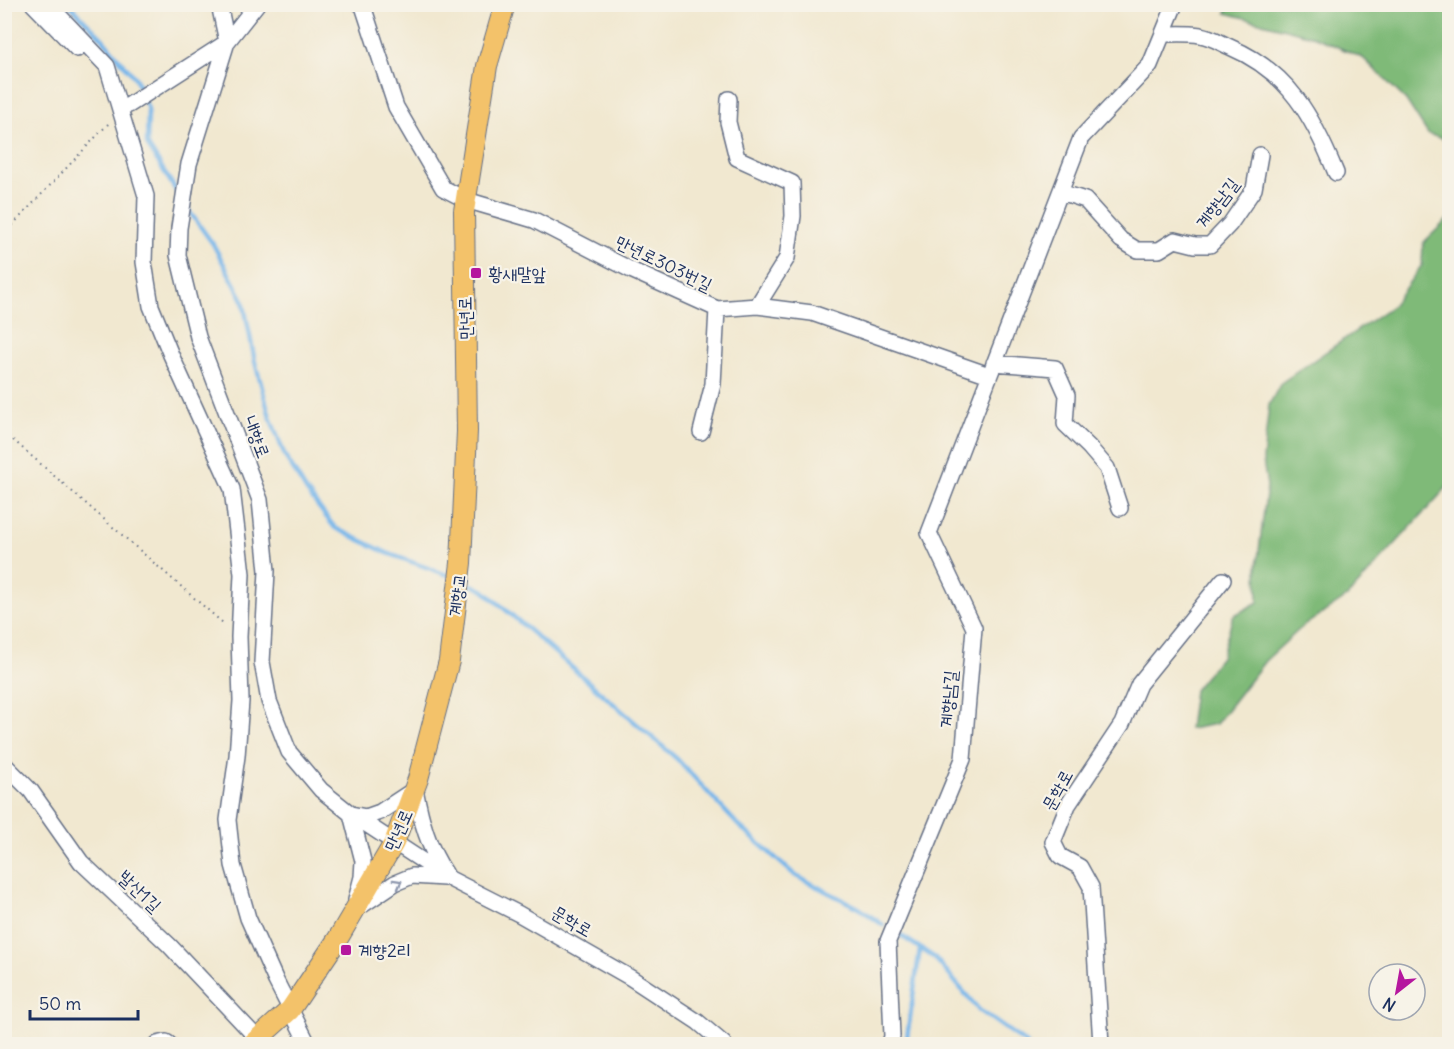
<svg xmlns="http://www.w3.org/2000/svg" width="1454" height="1049" font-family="Delius,'Poor Story',sans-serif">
	<rect width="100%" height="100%" fill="#f7f3e8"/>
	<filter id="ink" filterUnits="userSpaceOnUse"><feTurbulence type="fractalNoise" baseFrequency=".0167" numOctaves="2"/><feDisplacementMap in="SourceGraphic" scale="12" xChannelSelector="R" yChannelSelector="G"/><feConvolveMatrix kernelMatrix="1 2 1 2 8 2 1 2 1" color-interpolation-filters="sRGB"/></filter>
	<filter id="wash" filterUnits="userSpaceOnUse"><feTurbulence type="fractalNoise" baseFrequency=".008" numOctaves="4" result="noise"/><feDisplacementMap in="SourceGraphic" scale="24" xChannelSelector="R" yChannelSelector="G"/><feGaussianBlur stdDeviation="1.35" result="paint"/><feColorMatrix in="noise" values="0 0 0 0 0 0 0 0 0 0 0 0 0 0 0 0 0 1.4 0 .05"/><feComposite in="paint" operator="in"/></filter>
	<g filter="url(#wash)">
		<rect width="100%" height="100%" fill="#f1e8d0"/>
		<!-- forest -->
		<path fill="#7fba78" stroke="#4d746b" stroke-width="1.5" d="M1229,4l220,1v136l-21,-7 -22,-34 -43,-42 -48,-21 -89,-24z
			M1449,218v267l-102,112 -45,30 -37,34 -49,63 -27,5 5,-39 27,-33 12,-41 25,-14 -1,-35 10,-81 -4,-26 6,-55 12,-22 111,-77 30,-41 1,-22z"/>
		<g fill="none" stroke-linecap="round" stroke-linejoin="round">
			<!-- stream -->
			<path stroke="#76b6ea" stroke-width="4.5" d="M69,4l33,34 34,41 12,30 -1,35 33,53
				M186,207l27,37 30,56 12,62 15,55 15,39 22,36 28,36 52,25 66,24
				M463,581l20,9 194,169 61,66 58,51 63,32 24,17
				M897,933l38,25 44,52 48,34
				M906,1044l14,-95"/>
		</g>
	</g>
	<g filter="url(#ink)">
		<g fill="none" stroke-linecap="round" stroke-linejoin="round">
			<!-- minor casing -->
			<g stroke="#667086" stroke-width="18">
				<path id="minor" d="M33,4l44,45
					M48,4l59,62 39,130 -2,66 7,44 20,49 61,134 10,85 -3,63 2,64 -4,55 -9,64 5,45 15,53 28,63 32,63
					M219,4l8,38 -38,122 -10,64 -1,27 20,82 62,163 7,71 -5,91 7,39 20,51 32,38 30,24 99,65 69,35 112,64 67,44 26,22
					M360,4l3,2 33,101 47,81 23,12 68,20 99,51 84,38 40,-3 55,7 177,62
					M1163,34c12,0 25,-1 37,1 10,1 21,8 30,12 59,25 83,70 106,126
					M729,99l-1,23 9,36 55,25 1,33 -6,42 -30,48
					M129,105l98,-63 30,-38
					M1061,192l24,8 36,40 16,10h22l16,-10 20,5h15l20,-21 24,-35 6,-34
					M994,363l61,5 12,27 -2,29 24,23 18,21 13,40
					M701,432l12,-48 4,-75
					M4,764l27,27 50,71 88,83 88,93
					M356,900l6,-23 1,-16 -12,-47 15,3 14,-5 35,-23c6,31 13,59 31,85
					M355,910l40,-27 17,-7 32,2
					M157,1044l9,-2 3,2
					M890,1044l2,-8 -4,-95 75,-182 11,-131 -45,-95 152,-395 69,-73 25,-61
					M1101,1044l-10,-157 -11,-20 -20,-11 -7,-14 15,-37 54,-81 17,-40 84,-104"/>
			</g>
			<!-- major casing -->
			<g stroke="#667086" stroke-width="22">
				<path id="major" d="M252,1044l38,-34 47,-70 57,-97 24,-64 31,-118 12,-98 6,-132 -3,-220 23,-145 18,-62"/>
			</g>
			<!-- path -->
			<path stroke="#667086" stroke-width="2" stroke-dasharray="1.5 4.5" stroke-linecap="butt" d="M4,234l105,-111
				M4,432l220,192"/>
			<!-- minor -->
			<use href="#minor" stroke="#fff" stroke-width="15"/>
			<!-- major -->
			<use href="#major" stroke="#f3c26a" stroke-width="20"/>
		</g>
		<!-- one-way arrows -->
		<defs><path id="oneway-chevron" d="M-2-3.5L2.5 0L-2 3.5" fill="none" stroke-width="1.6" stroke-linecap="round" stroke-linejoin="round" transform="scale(1.5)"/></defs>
		<use stroke="#8d97ae" href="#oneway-chevron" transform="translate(398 883) rotate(-29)"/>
	</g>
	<!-- markers -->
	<g fill="#b5179e" stroke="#f7f3e8" stroke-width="2">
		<rect x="470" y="267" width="12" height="12" rx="3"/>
		<rect x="340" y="944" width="12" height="12" rx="3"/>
	</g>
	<g text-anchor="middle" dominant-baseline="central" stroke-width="4.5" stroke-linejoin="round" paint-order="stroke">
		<!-- street labels -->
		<g font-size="18" fill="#1b2f5e" stroke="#f7f3e8">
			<text transform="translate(1217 203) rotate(-53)">계향남길</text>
			<text transform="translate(664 263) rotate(26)">만년로303번길</text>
			<text transform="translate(465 318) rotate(-91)">만년로</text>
			<text transform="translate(257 437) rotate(69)">내향로</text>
			<text transform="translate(457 595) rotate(-83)">계향교</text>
			<text transform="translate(948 699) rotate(-85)">계향남길</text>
			<text transform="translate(1057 790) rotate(-61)">문학로</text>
			<text transform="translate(398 830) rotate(-66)">만년로</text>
			<text transform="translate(140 891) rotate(43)">발산1길</text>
			<text transform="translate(572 921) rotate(30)">문학로</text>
		</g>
		<!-- poi labels -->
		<g font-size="18" fill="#1b2f5e" stroke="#f7f3e8" text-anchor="start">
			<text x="488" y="273">황새말앞</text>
			<text x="358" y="950">계향2리</text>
		</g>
	</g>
	<!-- margin -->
	<rect width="1454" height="1049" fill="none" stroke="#f7f3e8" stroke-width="24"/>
	<!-- north arrow -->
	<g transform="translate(1397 992) rotate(211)"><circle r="28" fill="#f7f3e8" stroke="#9fa5b1" stroke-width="1.5"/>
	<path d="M0-4.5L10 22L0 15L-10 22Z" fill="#b5179e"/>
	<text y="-9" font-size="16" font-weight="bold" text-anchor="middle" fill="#1b2f5e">N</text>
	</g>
	<!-- scale -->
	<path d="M30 1010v9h108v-9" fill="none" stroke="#1b2f5e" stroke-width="3"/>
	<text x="39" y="1010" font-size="18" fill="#1b2f5e" stroke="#f7f3e8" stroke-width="4.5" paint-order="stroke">50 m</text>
</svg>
